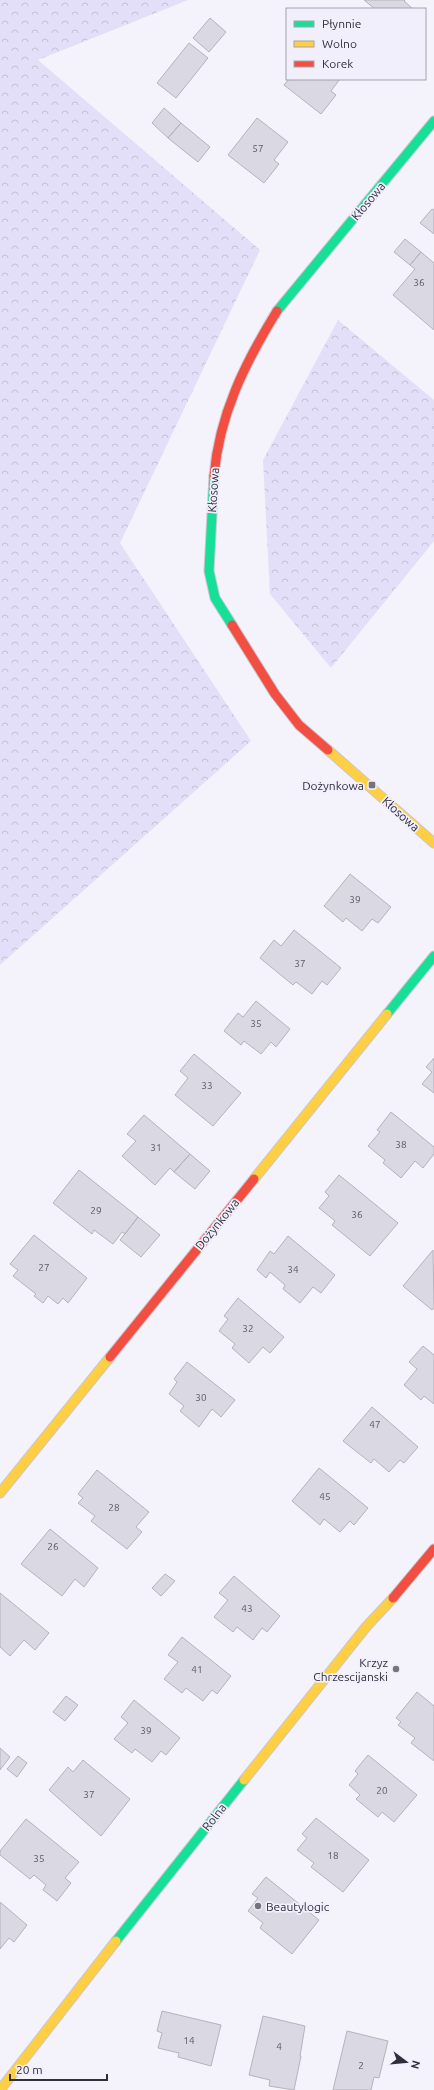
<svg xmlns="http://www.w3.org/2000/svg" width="434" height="2090" font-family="Ubuntu,sans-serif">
	<defs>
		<pattern id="forest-crowns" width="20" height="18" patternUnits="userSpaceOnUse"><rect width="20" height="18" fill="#e4dff8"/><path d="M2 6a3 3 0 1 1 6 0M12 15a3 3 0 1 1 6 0" fill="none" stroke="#c4c0d5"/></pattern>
	</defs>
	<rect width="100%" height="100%" fill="#f4f2fa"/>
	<!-- forest -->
	<path fill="url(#forest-crowns)" d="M0,0h188l-150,60 222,190 -140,293 131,198 -251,224z
		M338,320l96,80v141l-103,127 -61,-74 -7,-134z"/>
	<!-- building -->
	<path fill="#dad8e2" stroke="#b5b2bc" d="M364,0h41l-1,1 9,8h-38z
		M210,18l16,14 -17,20 -16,-14z
		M189,43l19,15 -32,40 -19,-15z
		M289,79h51l-9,12 5,4 -15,19 -37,-29z
		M164,108l17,15 -13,15 -16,-15z
		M257,118l31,24 -14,18 5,4 -15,19 -36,-28z
		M181,123l29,24 -12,15 -30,-24z
		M432,209l2,1v24l-14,-11z
		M405,239l16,13 -11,13 -16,-13z
		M421,252l13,11v67l-41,-35 22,-26 -5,-4z
		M350,874l41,33 -13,16 -6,-4 -10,12 -16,-13 -3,4 -19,-16z
		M294,930l47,38 -14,17 -5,-4 -10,13 -16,-12 -3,3 -33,-27 14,-18 7,6z
		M256,1001l34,28 -14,18 -5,-5 -10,12 -17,-13 -3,4 -17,-14 14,-18 5,4z
		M194,1054l47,39 -28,33 -38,-31 13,-17 -8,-7z
		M434,1058v35l-12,-9 10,-12 -6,-5z
		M391,1112l43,35v7l-11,14 -8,-7 -14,17 -18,-15 2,-3 -17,-14 12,-14 -3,-2z
		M144,1115l46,39 -16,18 -4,-4 -15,17 -33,-29 14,-15 -9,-7z
		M190,1154l20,17 -15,18 -21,-17z
		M79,1170l59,47 -13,17 -3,-2 -9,12 -19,-14 -2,4 -39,-31z
		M339,1175l59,48 -28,33 -38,-31 3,-4 -16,-13 10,-12 -4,-4z
		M138,1217l22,18 -19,22 -21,-17z
		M34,1235l53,43 -19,25 -5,-5 -5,6 -10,-8 -5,7 -9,-7 2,-2 -23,-18 5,-6 -8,-6z
		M288,1236l47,39 -14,18 -8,-6 -13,16 -17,-14 2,-4 -15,-13 -4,6 -9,-8 13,-19 4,3z
		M433,1250l1,58 -2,2 -29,-24z
		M238,1298l46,39 -14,16 -7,-6 -14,16 -17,-15 3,-4 -16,-13 9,-12 -4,-3z
		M423,1346l11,9v49l-10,-8 -3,4 -17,-15 13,-16 -8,-7z
		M187,1362l48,38 -14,17 -9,-8 -13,18 -19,-16 4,-5 -15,-12 8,-12 -3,-3z
		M372,1407l46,40 -14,16 -4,-3 -11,12 -15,-13 -3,4 -28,-22z
		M319,1468l49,40 -14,17 -4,-4 -10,11 -16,-13 -4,6 -28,-24z
		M97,1470l52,42 -13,15 6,5 -15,17 -36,-28 4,-5 -17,-13 5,-5 -5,-4z
		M50,1529l48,39 -14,19 -9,-8 -13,17 -41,-32z
		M165,1574l10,7 -14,15 -9,-8z
		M234,1576l46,40 -13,16 -5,-4 -9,12 -16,-13 -4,5 -19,-15 14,-17 -9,-7z
		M0,1593l49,40 -14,17 -11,-10 -14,16 -10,-9z
		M182,1637l49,39 -14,18 -5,-4 -9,11 -17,-13 -4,5 -18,-14 14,-17 -10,-7z
		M417,1692l17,14v55l-23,-18 4,-5 -17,-13 3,-3 -5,-4z
		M66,1696l12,9 -13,16 -12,-9z
		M134,1700l46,38 -14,17 -5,-4 -9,11 -17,-13 -3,4 -18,-14 14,-16 -7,-6z
		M0,1748l10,9 -10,13z
		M368,1755l49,40 -23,27 -12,-10 -4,5 -22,-18 4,-4 -11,-10 9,-11 -3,-3z
		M18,1756l9,7 -10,14 -10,-8z
		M83,1760l47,39 -29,37 -52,-46 19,-23 5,5z
		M316,1818l53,42 -26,32 -32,-25 3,-4 -17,-13 10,-12 -5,-4z
		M26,1819l53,43 -14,16 6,5 -14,18 -14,-11 3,-5 -12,-10 -4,4 -30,-24v-4z
		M266,1877l53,43 -27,34 -32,-26 3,-5 -15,-12 10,-13 -6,-4z
		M0,1902l27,23 -13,17 -5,-4 -9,11z
		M162,2011l59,14 -10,41 -33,-9 1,-4 -21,-5 4,-15 -5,-2z
		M263,2016l42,10 -5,30h1l-7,34 -25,-4 1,-6 -21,-5z
		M347,2031l41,10 -9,37 -5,-1 -3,13h-38z"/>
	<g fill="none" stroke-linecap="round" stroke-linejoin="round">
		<!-- fast casing -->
		<g stroke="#c9c7d0" stroke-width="11">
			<path id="fast" d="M277,311l157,-190
				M214,476l-5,95 6,27 17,27
				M387,1014l47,-58
				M116,1941l128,-161"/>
		</g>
		<!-- slow casing -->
		<g stroke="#c9c7d0" stroke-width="11">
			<path id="slow" d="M328,750l106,93
				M254,1179l133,-165
				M0,1493l110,-136
				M244,1780l122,-153 27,-29
				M0,2090l116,-149"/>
		</g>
		<!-- jam casing -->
		<g stroke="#c9c7d0" stroke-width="11">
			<path id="jam" d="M214,476c5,-61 31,-113 63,-165
				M232,625l43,69 24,31 29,25
				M110,1357l144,-178
				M393,1598l41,-49"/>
		</g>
		<!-- fast -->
		<use href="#fast" stroke="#16e098" stroke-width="9"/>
		<!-- slow -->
		<use href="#slow" stroke="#ffcf43" stroke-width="9"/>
		<!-- jam -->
		<use href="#jam" stroke="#f24e42" stroke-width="9"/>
	</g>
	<!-- markers -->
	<g fill="#75737d" stroke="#f2effd" stroke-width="1.5">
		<rect x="368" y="781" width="8" height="8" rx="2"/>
		<circle cx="396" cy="1669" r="4"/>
		<circle cx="258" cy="1906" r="4"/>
	</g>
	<g text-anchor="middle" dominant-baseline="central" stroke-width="3.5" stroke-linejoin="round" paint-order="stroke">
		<!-- number labels -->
		<g font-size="10" fill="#5a5864">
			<text x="258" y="148">57</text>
			<text x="419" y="282">36</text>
			<text x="355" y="899">39</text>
			<text x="300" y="963">37</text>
			<text x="256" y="1023">35</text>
			<text x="207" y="1085">33</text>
			<text x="401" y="1144">38</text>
			<text x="156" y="1147">31</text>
			<text x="96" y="1210">29</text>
			<text x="357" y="1214">36</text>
			<text x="44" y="1267">27</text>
			<text x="293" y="1269">34</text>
			<text x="248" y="1328">32</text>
			<text x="201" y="1397">30</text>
			<text x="375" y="1424">47</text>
			<text x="325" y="1496">45</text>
			<text x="114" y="1507">28</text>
			<text x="53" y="1546">26</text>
			<text x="247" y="1608">43</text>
			<text x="197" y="1669">41</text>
			<text x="146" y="1730">39</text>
			<text x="382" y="1790">20</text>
			<text x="89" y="1794">37</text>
			<text x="333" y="1855">18</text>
			<text x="39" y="1858">35</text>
			<text x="189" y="2040">14</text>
			<text x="279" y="2046">4</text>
			<text x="361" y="2065">2</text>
		</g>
		<!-- street labels -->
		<g font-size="12" fill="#302e3a" stroke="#f2effd">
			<text transform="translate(368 201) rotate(-50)">Kłosowa</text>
			<text transform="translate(213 490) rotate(-86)">Kłosowa</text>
			<text transform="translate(401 814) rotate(42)">Kłosowa</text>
			<text transform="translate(217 1224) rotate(-51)">Dożynkowa</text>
			<text transform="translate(214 1817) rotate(-52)">Rolna</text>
		</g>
		<!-- poi labels -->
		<g font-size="12" fill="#302e3a" stroke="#f2effd" text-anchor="end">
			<text x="364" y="785">Dożynkowa</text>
			<text x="388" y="1662">Krzyz<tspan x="388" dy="14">Chrzescijanski</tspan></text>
			<text x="266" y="1906" text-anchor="start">Beautylogic</text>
		</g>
	</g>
	<!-- legend -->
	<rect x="286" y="8" width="140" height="72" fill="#f2effd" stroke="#a4a2af"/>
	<rect x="294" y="21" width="20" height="6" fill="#16e098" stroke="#a4a2af"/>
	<text x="322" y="28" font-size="12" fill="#302e3a">Płynnie</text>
	<rect x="294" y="41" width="20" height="6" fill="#ffcf43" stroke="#a4a2af"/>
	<text x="322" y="48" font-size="12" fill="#302e3a">Wolno</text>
	<rect x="294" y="61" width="20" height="6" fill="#f24e42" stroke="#a4a2af"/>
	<text x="322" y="68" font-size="12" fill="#302e3a">Korek</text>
	<!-- north arrow -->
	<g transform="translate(406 2062) rotate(106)" stroke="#f2effd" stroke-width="3" paint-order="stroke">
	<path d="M0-3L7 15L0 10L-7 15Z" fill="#302e3a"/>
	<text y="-6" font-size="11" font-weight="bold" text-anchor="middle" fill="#302e3a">N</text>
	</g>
	<!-- scale -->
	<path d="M10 2074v6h97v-6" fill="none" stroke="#302e3a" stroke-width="2"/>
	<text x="16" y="2074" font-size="12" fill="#302e3a" stroke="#f2effd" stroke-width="3" paint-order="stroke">20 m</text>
</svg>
